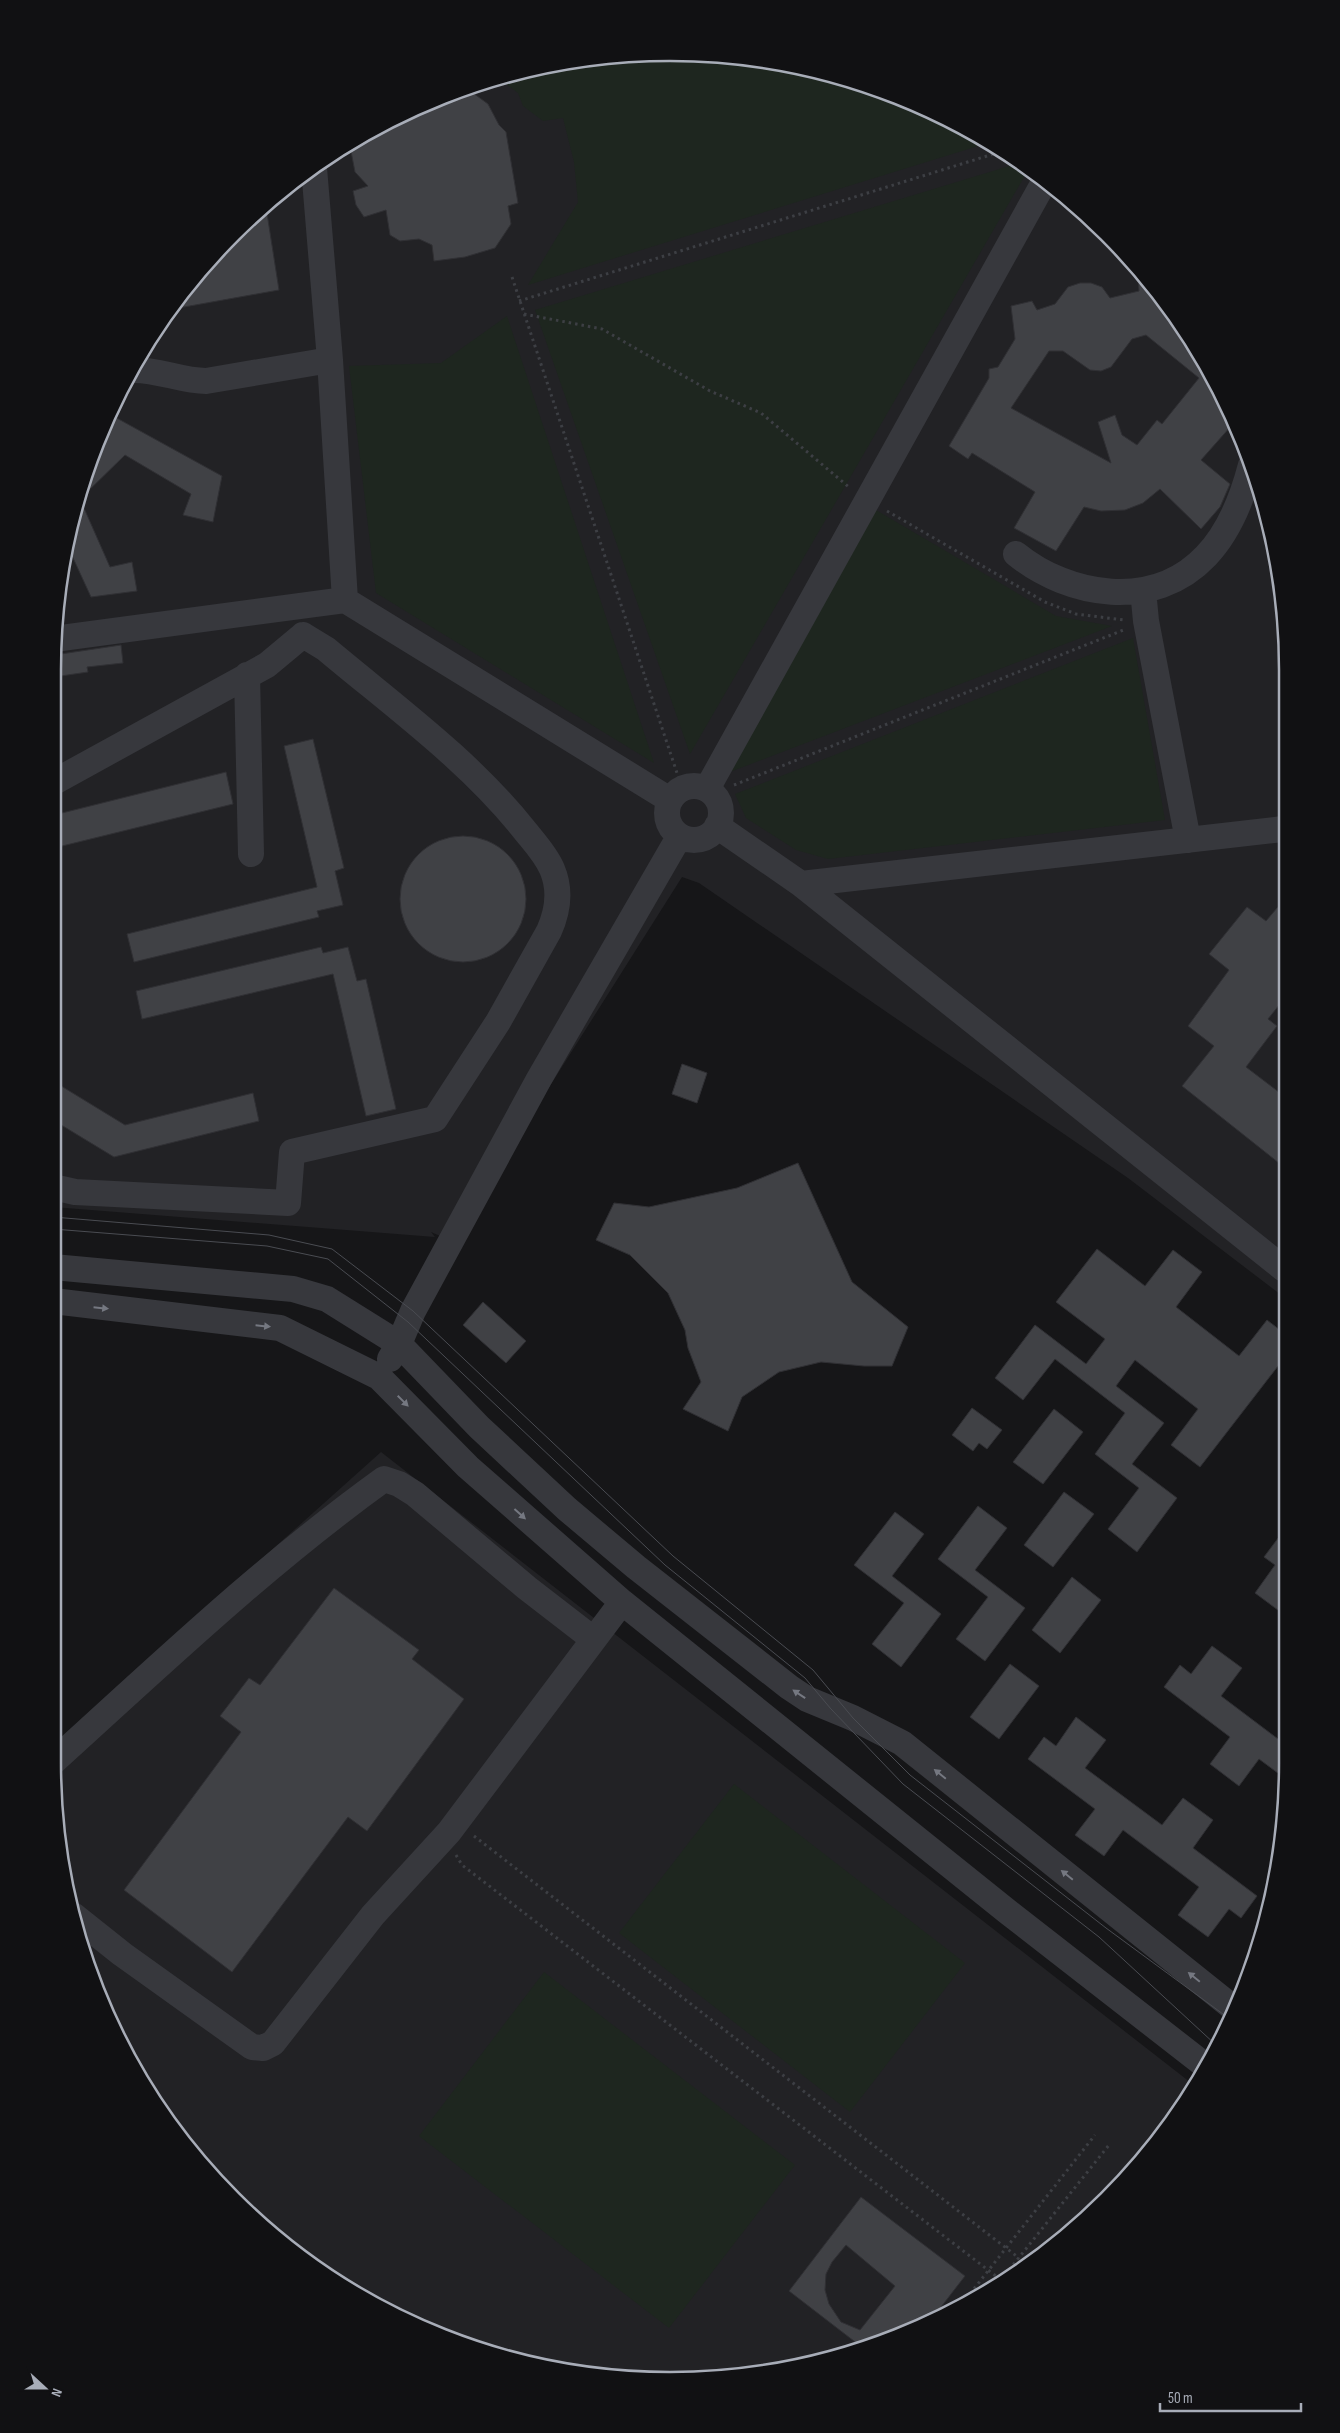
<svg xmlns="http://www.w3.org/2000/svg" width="1340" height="2433" font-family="'Sofia Sans Condensed',sans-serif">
	<rect width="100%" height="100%" fill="#161618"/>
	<!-- built -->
	<path fill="#222225" d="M629,54l121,4 118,27 110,50 128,98 78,94 71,144 27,119 3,708 -157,-120 -429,-295 -17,-6 -230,364 -21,-9 4,5 -382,-30 1,-577 20,-120 61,-149 71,-98 88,-83 103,-64 113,-42z
		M381,1452l814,634 -35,53 -83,88 -64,50 -106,56 -77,27 -119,19h-82l-119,-19 -77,-27 -106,-56 -64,-50 -83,-88 -45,-68 -50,-109 -21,-79 -11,-137z"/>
	<!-- green -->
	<path fill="#1e261f" d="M629,54l121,4 118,27 110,50 10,8 -460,142 50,-83 -4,-40 -11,-44 -20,3 -20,-15 -5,-13 -20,-15 12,-4z
		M1016,164l11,8 -337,582 -155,-444z
		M507,316l147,447 -278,-170 -27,-227 92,-3z
		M876,510l180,106 56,10 -382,146z
		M1133,638l32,182 -337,39 -32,-9 -50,-32 -11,-24z
		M734,1784l231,179 -115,149 -231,-179z
		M544,1972l251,193 -126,163 -250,-192z"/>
	<!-- building -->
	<path fill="#404145" stroke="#303034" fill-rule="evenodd" d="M469,90l19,14 11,21 7,7 12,71 -10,3 3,18 -16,24 -30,9 -31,4 -2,-16 -13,-6 -19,2 -10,-6 -4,-25 -22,7 -8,-12 -3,-14 15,-5 -13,-14 -5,-26 47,-30z
		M266,207l13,83 -106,19 33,-46z
		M1138,272l28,34 1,5 17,16 48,98 -31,35 29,24 -10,23 -19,22 -41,-40 -17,14 -18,7 -24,1 -17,-4 -28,44 -42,-23 21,-36 -63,-39 -4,6 -19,-13 40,-68v-9l9,-2 17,-28 -4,-33 21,-5 5,9 18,-6 13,-17 12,-4h11l11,4 8,11 29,-7zM1146,335l53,43 -37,46 -5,-4 -20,25 -15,-10 -7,-20 -17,7 13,41 -100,-55 38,-57h14l27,19 11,1 10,-4 21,-28z
		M113,416l109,60 -9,46 -30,-7 8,-21 -66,-39 -45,44 30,68 22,-5 5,29 -46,6 -23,-50 6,-37z
		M121,645l2,18 -36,4 1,5 -34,5v-22z
		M313,739l31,129 -9,3 8,34 -26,6 2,6 -185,45 -7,-28 190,-47 -33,-141z
		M226,772l7,32 -179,44v-33z
		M400 899a63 63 0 1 1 126 0a63 63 0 1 1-126 0Z
		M1283,901l1,98 -16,20 9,7 -31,41 38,29v71l-102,-81 32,-40 -26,-20 41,-56 -20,-16 38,-47 19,14z
		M321,947l2,6 25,-6 9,34 9,-2 30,130 -30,7 -33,-142 -191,45 -6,-28z
		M682,1064l25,9 -10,30 -25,-9z
		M53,1081l72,44 128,-32 6,28 -145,36 -61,-37z
		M798,1163l54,119 56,45 -16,39h-28l-43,-4 -42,10 -37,25 -14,34 -45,-22 18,-27 -13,-34 -3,-18 -17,-37 -38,-38 -34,-15 18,-37 35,4 88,-19z
		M1097,1249l48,37 28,-36 29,22 -26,35 63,49 28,-36 18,14v23l-85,110 -29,-22 27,-36 -63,-49 -19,26 48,37 -32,41 45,34 -40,54 -29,-23 31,-41 -44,-34 30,-41 -70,-54 -32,41 -28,-22 40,-53 51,39 19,-25 -49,-37z
		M483,1302l43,39 -20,22 -43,-38z
		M972,1408l30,22 -15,19 -8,-6 -6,8 -21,-16z
		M1054,1409l29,23 -40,52 -30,-22z
		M1064,1492l30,22 -41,53 -29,-22z
		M978,1506l29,22 -32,42 50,38 -40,53 -29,-22 32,-42 -50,-38z
		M895,1512l29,22 -32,42 49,38 -40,53 -29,-23 32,-41 -50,-38z
		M1285,1529v22l1,65 -31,-23 20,-28 -11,-8z
		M1072,1577l29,23 -41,53 -28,-23z
		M334,1588l85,62 -7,9 52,40 -97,132 -19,-14 -116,155 -108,-82 117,-158 -21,-16 29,-38 11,7z
		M1212,1646l30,22 -21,28 65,49v34l-27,-20 -20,27 -29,-22 20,-27 -66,-50 16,-22 11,9z
		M1010,1664l29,22 -40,53 -29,-22z
		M1076,1717l30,23 -21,28 77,57 21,-27 30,22 -20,28 64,48 -16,22 -12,-9 -21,28 -30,-22 21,-28 -76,-57 -19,26 -29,-21 20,-26 -67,-50 16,-22 12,9z
		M861,2197l104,79 -34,44 -24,13 -44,15 -74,-57zM846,2245l49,41 -35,44 -19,-8 -12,-18 -4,-14 1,-16 6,-12z"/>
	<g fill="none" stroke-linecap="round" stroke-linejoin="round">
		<!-- path -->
		<path stroke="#3d3f44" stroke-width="3" stroke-dasharray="2.5 4" stroke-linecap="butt" d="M512,277l167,502
			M519,301l481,-149
			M524,314l78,15 108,62 51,22 89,75
			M887,511l158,91 31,12 48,6
			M734,785l392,-156
			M474,1836l545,422
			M456,1855l6,10 539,415
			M997,2285l112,-140
			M962,2304l133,-169"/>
		<!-- minor -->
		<path stroke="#37383d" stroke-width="26" d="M132,370c25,-1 49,11 74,11l124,-21
			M1016,554c53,43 138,57 190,2 23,-24 37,-60 45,-91
			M1143,590l3,31 42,219
			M345,600l325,200
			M54,639l291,-39 -15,-240 -16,-192
			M247,675l4,179
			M54,782l213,-117 36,-30
			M667 813a27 27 0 1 1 54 0a27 27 0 1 1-54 0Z
			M707,789l336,-605
			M717,826l84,58 483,385
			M801,884l482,-55
			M53,1187l22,5 213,11 4,-51 143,-33 63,-97 51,-91c9,-20 12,-41 3,-62 -6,-14 -17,-26 -26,-37 -56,-71 -131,-125 -200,-183l-23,-14
			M53,1267l240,22 34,10 72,45 80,83 88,82 69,58 153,120 18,12 46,19 49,25 330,264
			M53,1301l227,27 99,49 89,90 154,135 386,310 199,155
			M390,1359l9,-15 14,-33 126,-232 140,-242
			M53,1762c107,-97 213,-198 331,-283l15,5 16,10 112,94 66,51
			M73,1915l49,39 130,93 11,1 10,-5 100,-128 76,-83 173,-230"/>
		<!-- tram -->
		<path stroke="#4a4c52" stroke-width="1" d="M53,1217l216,18 63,14 81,62 260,245 140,114 40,48 57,57 196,153 121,89
			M53,1229l214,17 61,13 80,63 257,243 140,113 26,31 72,75 196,153 117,108"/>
	</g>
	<!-- one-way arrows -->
	<defs><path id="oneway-solid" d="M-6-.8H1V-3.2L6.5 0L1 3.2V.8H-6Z" transform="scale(1.25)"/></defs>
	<g fill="#757881">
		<use href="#oneway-solid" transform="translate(101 1308) rotate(6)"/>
		<use href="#oneway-solid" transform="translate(263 1326) rotate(6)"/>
		<use href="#oneway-solid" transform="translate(403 1401) rotate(45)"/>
		<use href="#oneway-solid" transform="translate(520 1514) rotate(42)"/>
		<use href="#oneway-solid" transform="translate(799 1694) rotate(-146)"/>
		<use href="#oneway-solid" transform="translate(940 1774) rotate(-141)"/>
		<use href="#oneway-solid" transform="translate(1067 1875) rotate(-141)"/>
		<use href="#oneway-solid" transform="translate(1194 1977) rotate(-141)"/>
	</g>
	<!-- crop -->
	<path d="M0 0H1340V2433H0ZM670 61H670A609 609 0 0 1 1279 670V1763A609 609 0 0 1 670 2372H670A609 609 0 0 1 61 1763V670A609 609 0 0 1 670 61Z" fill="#111113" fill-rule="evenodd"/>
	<path fill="none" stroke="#a8adb8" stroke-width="2.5" d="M670 61H670A609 609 0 0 1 1279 670V1763A609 609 0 0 1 670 2372H670A609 609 0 0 1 61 1763V670A609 609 0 0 1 670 61Z"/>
	<!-- north arrow -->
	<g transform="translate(45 2388) rotate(111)" stroke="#111113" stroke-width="4" paint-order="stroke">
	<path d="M0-4L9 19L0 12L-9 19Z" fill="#a8adb8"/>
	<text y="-8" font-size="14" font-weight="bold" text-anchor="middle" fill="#a8adb8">N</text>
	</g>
	<!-- scale -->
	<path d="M1160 2403v8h141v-8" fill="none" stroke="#a8adb8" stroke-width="2.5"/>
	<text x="1168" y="2403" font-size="15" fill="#a8adb8" stroke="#111113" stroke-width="4" paint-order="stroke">50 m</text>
</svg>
